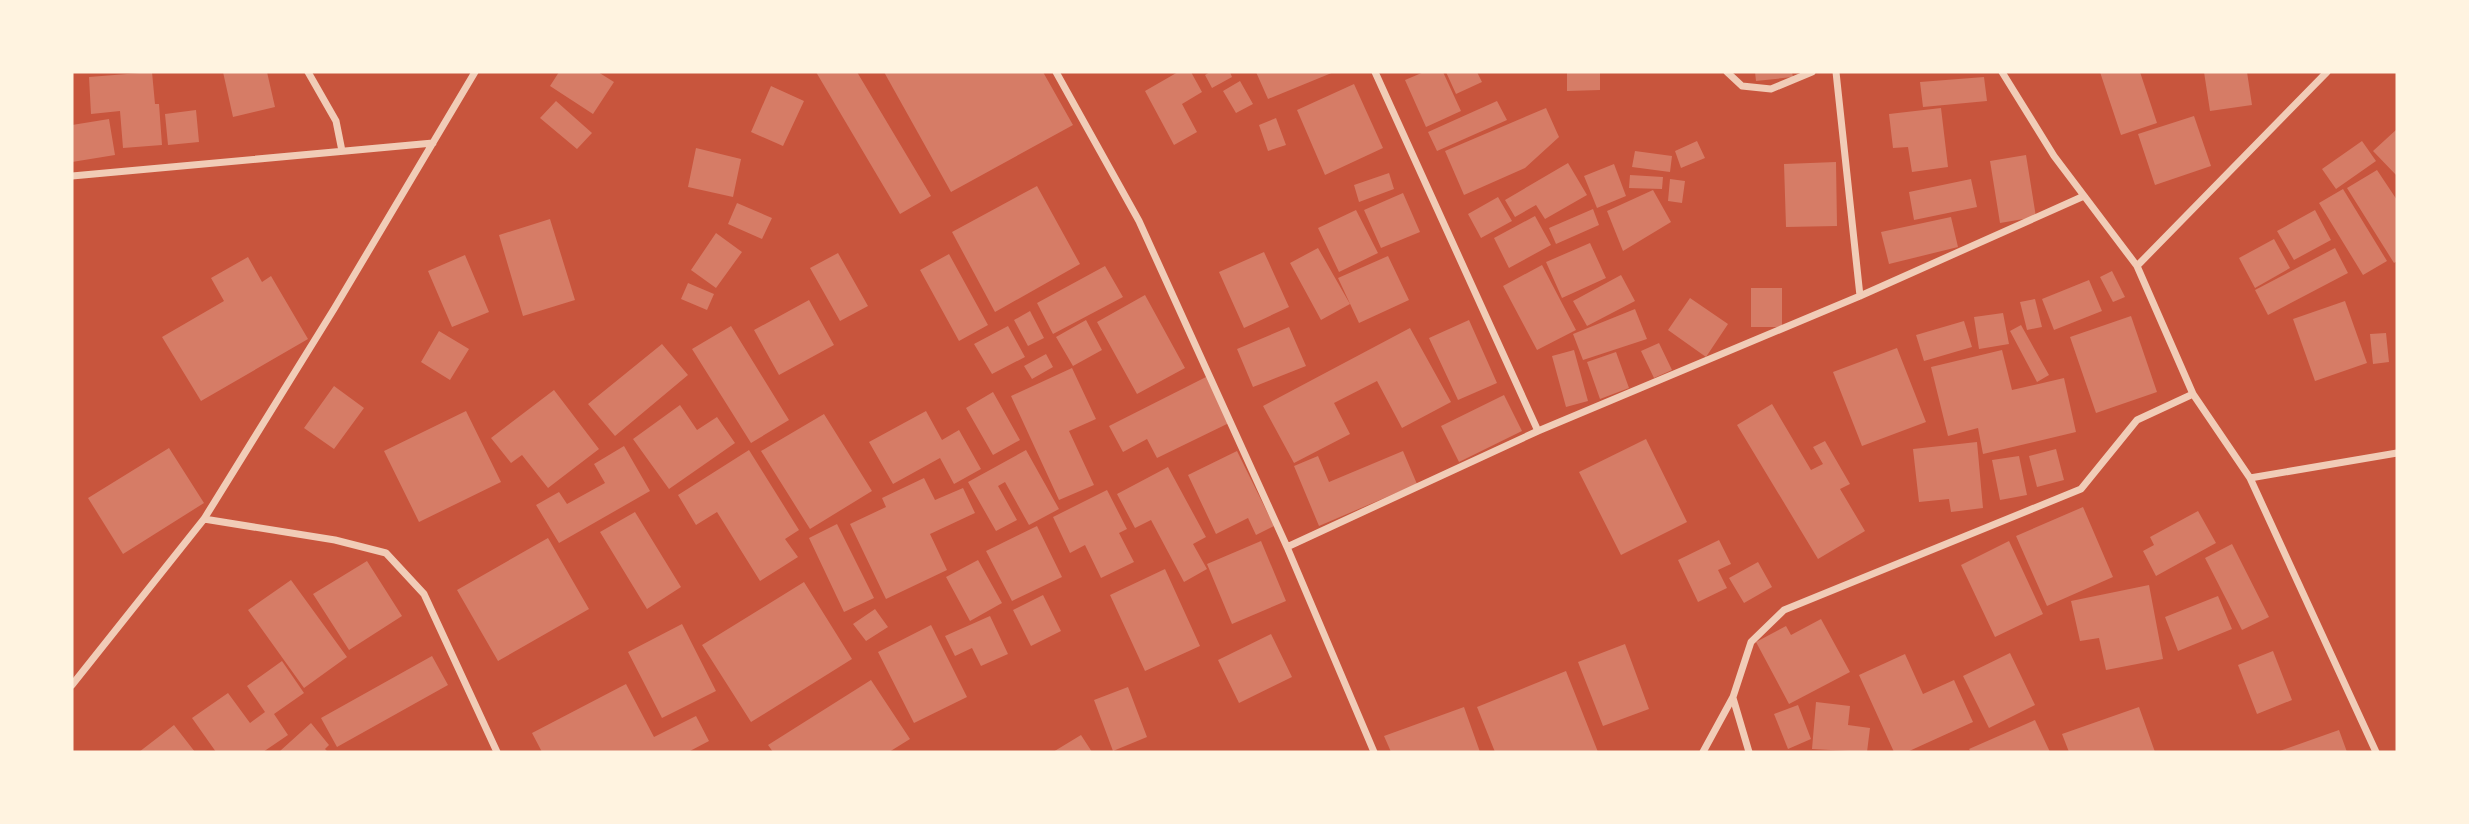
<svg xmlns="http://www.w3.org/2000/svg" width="2469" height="824" font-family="Signika,sans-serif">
	<rect width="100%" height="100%" fill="#c8553d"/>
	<!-- building -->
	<path fill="#d67c66" d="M152,72l3,32h4l3,41 -39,3 -3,-37 -29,3 -2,-37z
		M223,72h44l8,35 -42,10z
		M559,72h39l16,10 -21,32 -43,-28z
		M816,72h41l74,124 -31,18z
		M884,72h159l30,53 -122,67z
		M1178,72h13l11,20 -20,12 15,28 -23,13 -29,-54z
		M1210,72h20l2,5 -20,11 -7,-13z
		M1256,72h78l-66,27z
		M1424,72h19l18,39 -35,16 -21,-47z
		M1446,72h31l5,10 -26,12z
		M1567,72h33v18l-33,1z
		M1755,72h37l1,5 -37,4z
		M2100,72h40l17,51 -36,12z
		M2204,72h43l5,33 -42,6z
		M1984,77l3,24 -64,6 -3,-25z
		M1240,81l13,23 -17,9 -13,-22z
		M1354,84l29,64 -58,27 -28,-65z
		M771,86l33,15 -21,45 -32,-14z
		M556,101l36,32 -15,16 -37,-31z
		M1497,101l10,19 -70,31 -9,-19z
		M1546,108l13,29 -34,31 -61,27 -19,-44z
		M1941,108l7,59 -36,5 -4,-25 -15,1 -4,-34z
		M196,110l3,32 -31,3 -3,-31z
		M2194,116l17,50 -56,19 -17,-51z
		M1276,118l10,27 -18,6 -9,-26z
		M109,119l6,36 -43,7v-37z
		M2397,129v47l-24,-25z
		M1697,141l8,17 -24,10 -6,-17z
		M2362,141l14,20 -40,28 -14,-20z
		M696,148l45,11 -8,38 -45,-10z
		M1635,151l37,5 -2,16 -38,-5z
		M2026,155l10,62 -36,6 -10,-62z
		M1836,162l1,64 -51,1 -2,-63z
		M1568,163l19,32 -42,24 -9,-14 -21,12 -10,-17z
		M1614,164l12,32 -29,12 -13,-32z
		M2377,170l20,30v61l-3,2 -47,-75z
		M1389,173l5,16 -35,13 -5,-17z
		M1630,175l33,2 -1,12 -33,-1z
		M1670,179l15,2 -3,22 -14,-2z
		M1971,179l6,28 -63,13 -5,-28z
		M1037,186l43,78 -85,48 -43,-80z
		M2343,189l44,72 -24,14 -44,-72z
		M1653,190l18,32 -48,29 -16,-40z
		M1403,193l17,39 -39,16 -17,-38z
		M1498,197l14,24 -31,17 -13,-24z
		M737,203l35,15 -10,21 -34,-15z
		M1593,209l6,16 -43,19 -7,-16z
		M1356,210l22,43 -39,19 -21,-44z
		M2315,210l16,30 -37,20 -17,-29z
		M1535,216l16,29 -42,23 -15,-30z
		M1951,217l7,30 -69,17 -8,-32z
		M550,219l25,81 -52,16 -24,-81z
		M716,233l26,19 -26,36 -25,-18z
		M2274,239l16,29 -35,20 -16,-30z
		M1590,243l16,35 -44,20 -16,-36z
		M1318,248l32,56 -29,16 -31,-57z
		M2335,248l13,25 -80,42 -13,-25z
		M1264,252l25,55 -45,21 -25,-56z
		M838,253l30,53 -28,15 -30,-53z
		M949,254l39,71 -29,16 -39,-71z
		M465,255l24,57 -37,15 -24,-56z
		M1388,256l21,44 -50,23 -21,-45z
		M248,257l14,25 9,-6 37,63 -107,62 -39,-64 62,-36 -13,-23z
		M1542,265l34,65 -39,20 -34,-64z
		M1105,266l18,31 -70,37 -16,-31z
		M2112,271l13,26 -12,5 -13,-25z
		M1621,275l14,26 -48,25 -14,-25z
		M2089,280l13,31 -48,19 -12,-31z
		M688,283l26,11 -7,16 -26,-11z
		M1751,288h31v39h-31z
		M1145,295l40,73 -48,26 -40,-72z
		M1690,298l38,26 -22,33 -38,-27z
		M2035,299l7,28 -15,3 -7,-28z
		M809,300l25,45 -55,30 -25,-45z
		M2345,301l22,62 -52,18 -22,-62z
		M1635,309l12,30 -64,21 -10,-26z
		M1030,311l14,27 -16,8 -14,-26z
		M2003,313l6,31 -30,5 -5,-32z
		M2131,316l26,76 -61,21 -26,-76z
		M1086,320l16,30 -29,16 -17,-29z
		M1469,320l28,63 -39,17 -29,-62z
		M1964,321l8,26 -48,14 -8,-26z
		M2021,325l28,50 -12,7 -27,-51z
		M731,326l58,94 -38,23 -59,-94z
		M1008,326l17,31 -33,17 -18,-30z
		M1289,327l17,39 -53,21 -16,-38z
		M1410,328l41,74 -49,26 -25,-47 -43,22 16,31 -56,29 -31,-57z
		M439,331l30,18 -19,31 -29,-18z
		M2386,333l3,29 -16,2 -3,-30z
		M1659,343l13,27 -18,8 -13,-27z
		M662,344l26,31 -73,61 -27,-32z
		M1897,348l29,74 -64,24 -29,-74z
		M1574,350l14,51 -22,6 -14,-51z
		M2002,350l10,40 52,-12 12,54 -93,22 -5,-26 -30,8 -17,-69z
		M1616,352l13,36 -29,11 -13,-37z
		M1046,354l7,13 -21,12 -8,-13z
		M1072,368l24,51 -27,12 25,54 -35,15 -48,-104z
		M1206,377l23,46 -72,35 -10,-19 -24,13 -14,-26z
		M334,386l30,22 -30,41 -30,-21z
		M554,390l45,59 -51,39 -26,-33 -11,8 -20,-25z
		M993,392l27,48 -27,15 -27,-47z
		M1504,395l18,36 -63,31 -18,-36z
		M1772,404l39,66 12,-6 -10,-17 12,-6 25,43 -10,5 25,42 -47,28 -81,-134z
		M680,405l17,25 20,-13 18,26 -66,46 -36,-50z
		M466,411l35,71 -82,40 -35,-71z
		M926,411l16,29 17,-10 22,39 -27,15 -14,-26 -47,26 -24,-42z
		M824,414l48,77 -62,38 -49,-78z
		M1646,439l41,83 -66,33 -42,-83z
		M1977,442l6,66 -32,4 -2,-13 -30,3 -6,-53z
		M624,446l26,45 -91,52 -23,-38 23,-13 8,12 38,-21 -11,-19z
		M169,448l35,55 -81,51 -35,-56z
		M2056,449l8,31 -27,7 -8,-31z
		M749,450l50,80 -14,9 13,18 -38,24 -43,-69 -21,13 -18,-30z
		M1026,450l33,59 -30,16 -24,-43 -7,4 19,34 -21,11 -28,-49z
		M1237,451l37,75 -18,9 -8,-17 -32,16 -28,-59z
		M1403,451l14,33 -98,42 -25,-60 24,-10 11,26z
		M2019,456l8,39 -27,5 -8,-40z
		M1168,467l38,70 -13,7 14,25 -23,13 -33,-62 -16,8 -18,-34z
		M924,478l11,22 28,-12 12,25 -45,21 17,36 -61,29 -36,-75 36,-17 -4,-9z
		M1107,490l20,39 -8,4 15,29 -33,16 -16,-33 -15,8 -17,-36z
		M2083,507l30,70 -66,29 -31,-70z
		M2198,511l18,32 -60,33 -13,-25 11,-6 -4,-8z
		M635,512l46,75 -34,22 -47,-77z
		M837,524l37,74 -30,14 -35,-74z
		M1037,526l25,51 -50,24 -26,-50z
		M548,538l41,71 -91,52 -41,-71z
		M1719,540l12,24 -13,6 9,18 -29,14 -20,-42z
		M1261,541l25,60 -54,23 -25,-60z
		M2009,541l34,73 -48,23 -34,-72z
		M2232,544l37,73 -27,13 -37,-72z
		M978,560l24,43 -32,18 -24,-44z
		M367,561l35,55 -53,34 -36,-56z
		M1758,562l14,25 -28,16 -15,-25z
		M1165,569l35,77 -55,25 -35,-76z
		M291,580l56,77 -43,31 -56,-78z
		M804,582l48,77 -101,63 -49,-77z
		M2149,585l14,74 -57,11 -7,-32 -19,3 -9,-40z
		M1043,595l18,36 -30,15 -18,-36z
		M2218,596l14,33 -54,22 -13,-34z
		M875,609l13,18 -22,14 -13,-17z
		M990,616l18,38 -27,12 -9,-18 -17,8 -10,-20z
		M1821,619l29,53 -61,32 -33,-62 30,-16 5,9z
		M682,624l34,67 -54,27 -34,-66z
		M931,625l36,72 -53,26 -36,-71z
		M1271,634l21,43 -53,26 -21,-43z
		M1625,644l24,65 -46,17 -25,-64z
		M2273,651l19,49 -35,14 -19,-49z
		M2010,653l25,52 -46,23 -26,-52z
		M1905,654l18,40 31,-14 19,42 -66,30h-13l-35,-77z
		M432,656l16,29 -111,62 -16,-29z
		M282,661l22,32 -30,21 14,21 -25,17h-47l-24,-34 36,-25 22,30 15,-11 -18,-26z
		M1566,671l32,81h-103l-18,-45z
		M871,680l39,59 -21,13h-116l-5,-7z
		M626,684l28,53 42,-21 13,25 -21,11h-146l-10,-19z
		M1128,687l19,50 -34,14 -19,-51z
		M1816,702l34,4 -2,19 22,3 -3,24 -55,-3z
		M1798,705l13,34 -23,10 -14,-35z
		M1464,707l16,45h-89l-7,-16z
		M2139,707l16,45h-86l-7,-18z
		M2035,720l15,32h-79l-2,-3z
		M311,723l18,22 -4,4 3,3h-46l-2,-1z
		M174,725l21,27h-56z
		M2339,730l8,22h-70z
		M1081,735l11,17h-39z"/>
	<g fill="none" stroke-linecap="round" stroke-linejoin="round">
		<!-- minor -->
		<path stroke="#f1ccb7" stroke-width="7" d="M308,72l28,49 6,30
			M1056,72l83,149 148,326 87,205
			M1375,72l163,359
			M1727,72l15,14 29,3 41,-17
			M1836,72l24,224
			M2002,72l52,84 83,110 56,128 57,84 126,274
			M72,176l361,-33
			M2137,266l190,-194
			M2250,478l147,-25
			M204,519l131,21 51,13 38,41 73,158
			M1287,547l251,-116 322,-135 224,-100
			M72,685l132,-166 130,-210 141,-237
			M1733,698l16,54
			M1703,752l30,-55 18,-55 33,-32 297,-121 56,-69 56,-26"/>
	</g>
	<!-- border -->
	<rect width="2469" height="824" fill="none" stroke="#fff3e0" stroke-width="147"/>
</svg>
